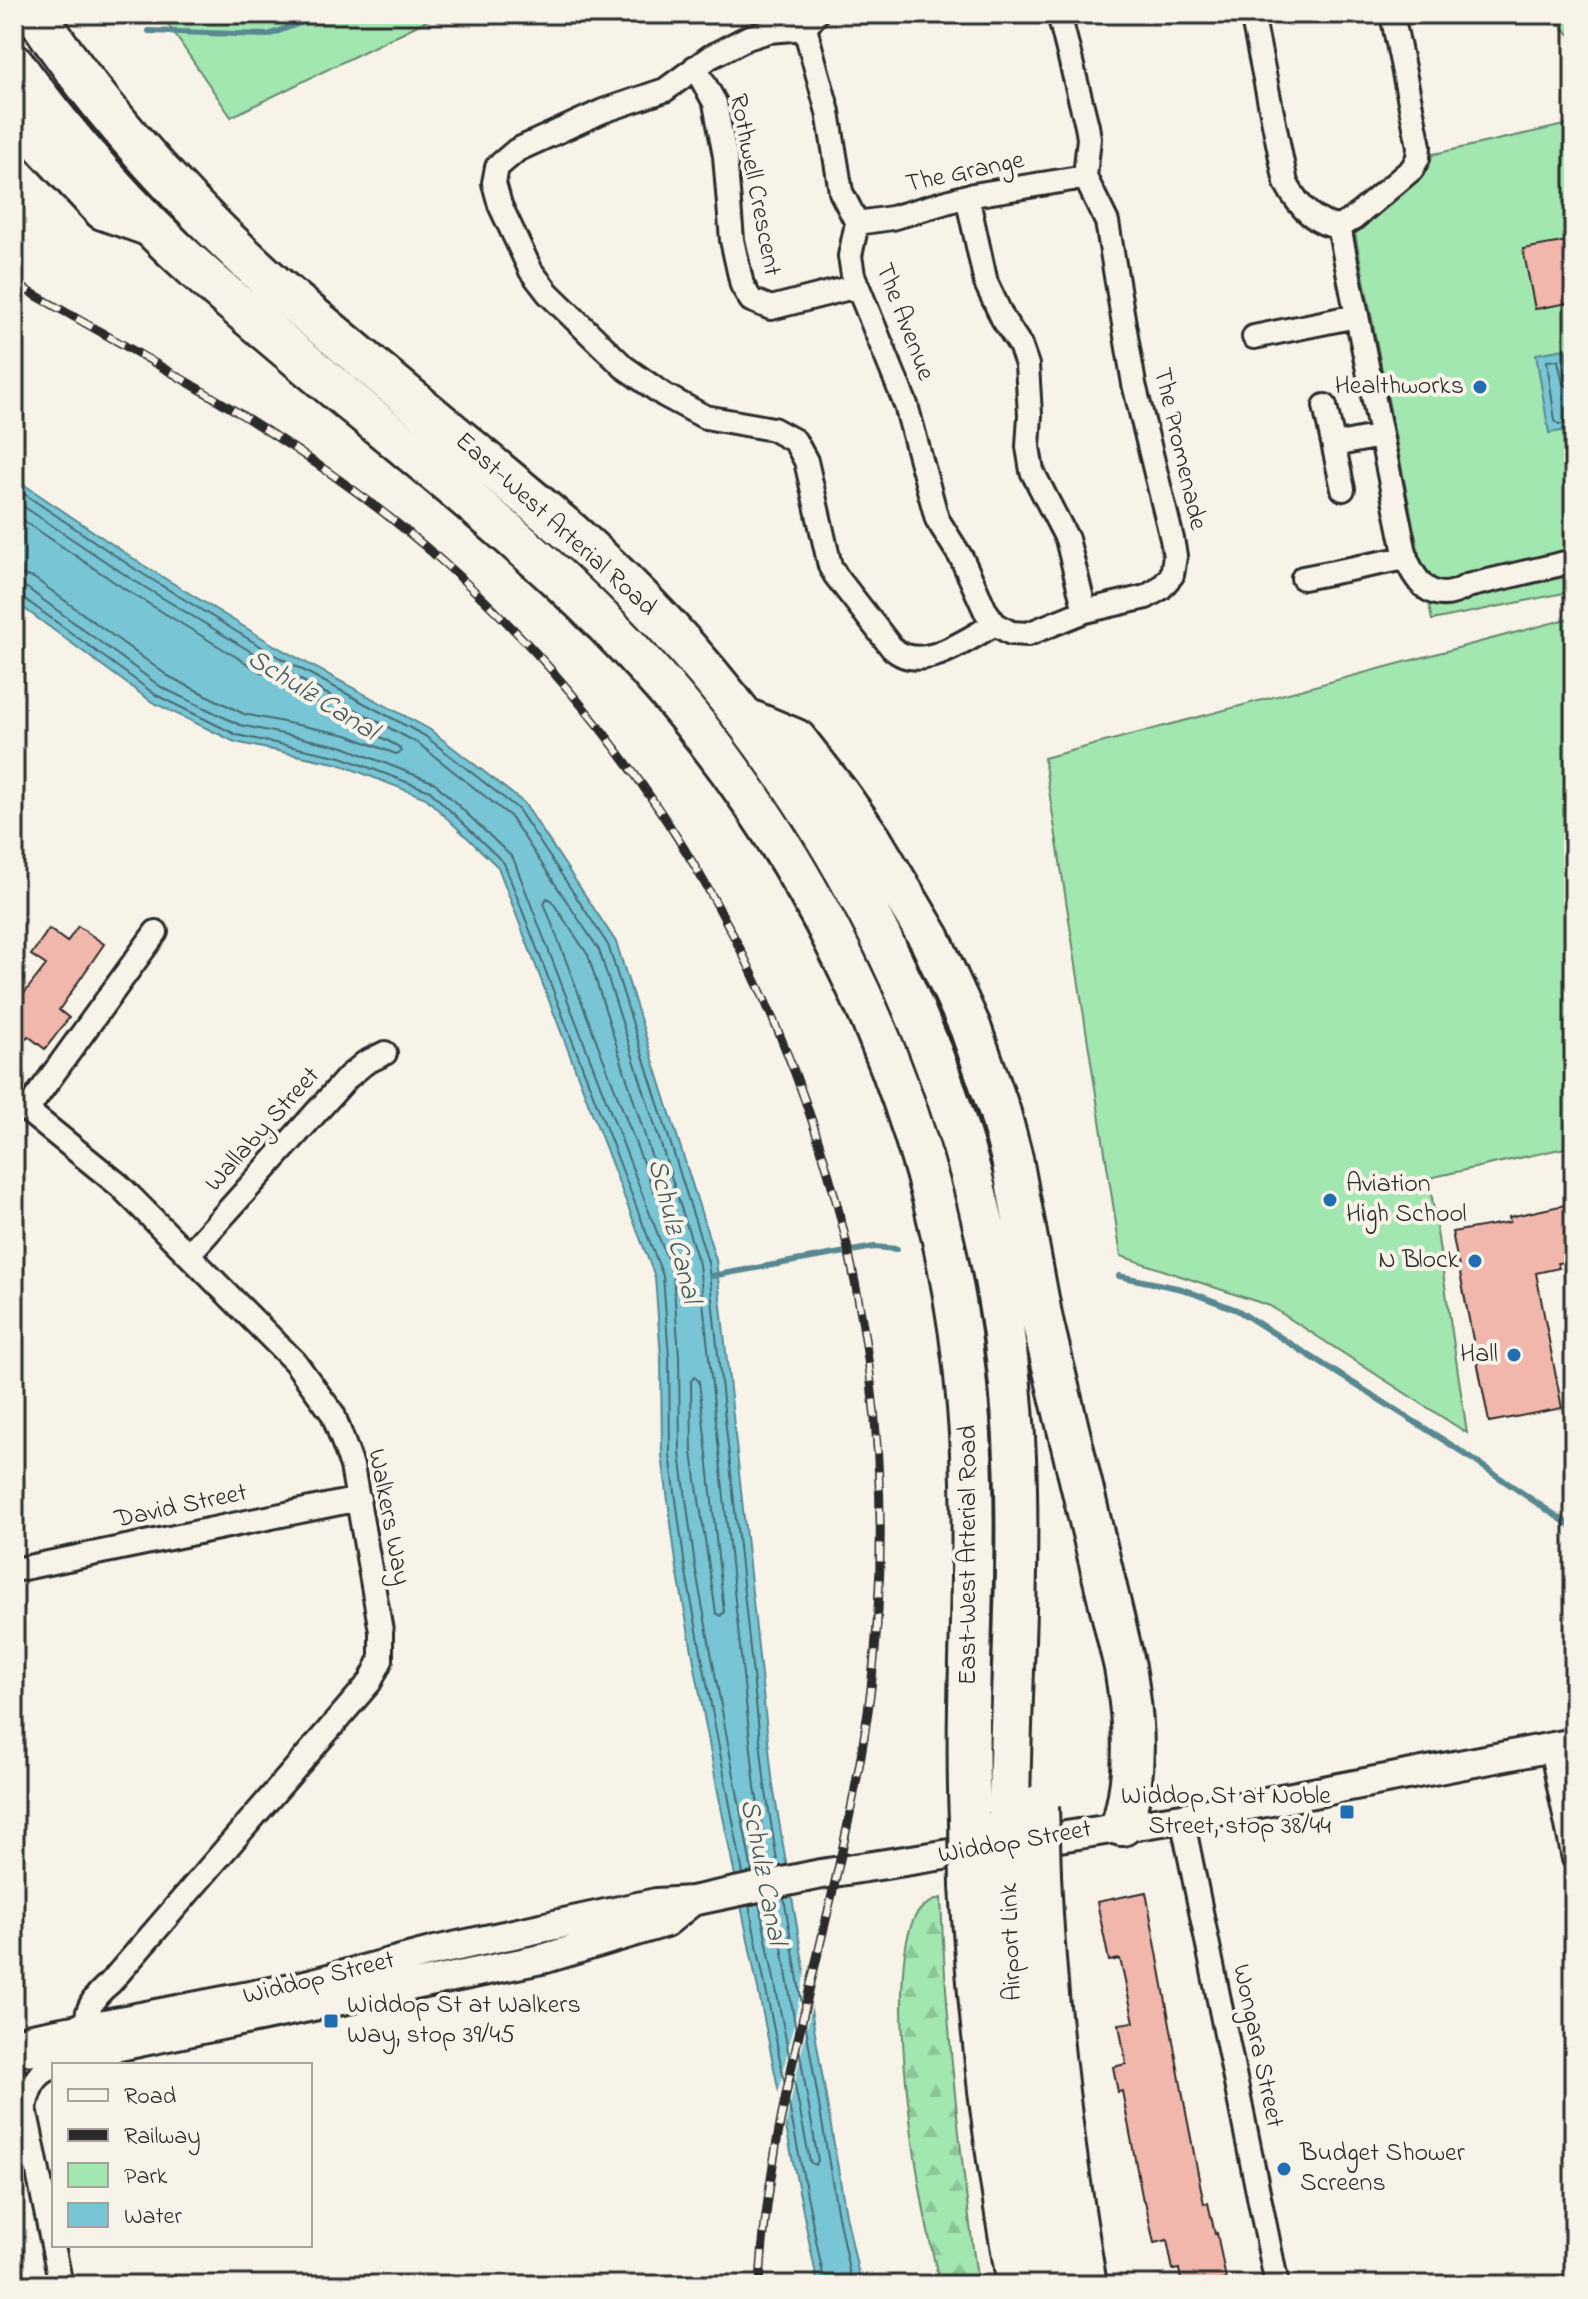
<svg xmlns="http://www.w3.org/2000/svg" width="1588" height="2299" font-family="'Indie Flower',sans-serif">
	<defs>
		<pattern id="forest-firs" width="22" height="20" patternUnits="userSpaceOnUse" patternTransform="scale(2)"><rect width="22" height="20" fill="#a2e6b0"/><path d="M5 1l3.5 6h-7zM16 11l3.5 6h-7z" fill="#8cc598"/></pattern>
	</defs>
	<rect width="100%" height="100%" fill="#f7f3e8"/>
	<filter id="ink" filterUnits="userSpaceOnUse"><feTurbulence type="fractalNoise" baseFrequency=".0125" numOctaves="2"/><feDisplacementMap in="SourceGraphic" scale="16" xChannelSelector="R" yChannelSelector="G"/><feConvolveMatrix kernelMatrix="1 2 1 2 8 2 1 2 1" color-interpolation-filters="sRGB"/></filter>
	<g filter="url(#ink)">
		<!-- forest -->
		<path fill="url(#forest-firs)" stroke="#66886e" stroke-width="2" d="M941,1898c5,130 19,258 37,387h-37c-21,-67 -60,-312 -25,-370 6,-9 15,-14 25,-17z"/>
		<!-- park -->
		<path fill="#a2e6b0" stroke="#66886e" stroke-width="2" d="M161,14h279l-209,103z
			M1551,14h23v26z
			M1574,123v468l-142,29 -77,-386 79,-80z
			M1574,617v529l-145,32 38,255 -197,-127 -149,-50 -77,-498z"/>
		<!-- water -->
		<path fill="#78c6d5" stroke="#598891" stroke-width="2" d="M1565,349l9,54v26l-25,4 -13,-79z
			M14,478l129,87 134,82 152,82 95,74 92,139 100,318 57,526 73,429 15,70h-43l-101,-498 -40,-218 -15,-114 -1,-98 -6,-80 -157,-410 -72,-69 -87,-34 -104,-22 -83,-40 -138,-101z"/>
		<!-- pier -->
		<path fill="#f7f3e8" d="M807,1964l6,36 -30,137 -7,-34z"/>
		<g fill="none" stroke-linecap="round" stroke-linejoin="round">
			<!-- shore -->
			<path stroke="#4a696f" stroke-width="2" d="M1574,389l-11,-5 -5,-24 -11,1 8,60 4,3 15,-2
				M14,487l124,84 135,83 152,82 93,73 90,136 100,317 57,524 13,81
				M14,500l119,80 135,82 151,82 91,72 89,134 100,314 56,523 14,82
				M14,514l112,76 135,82 138,75 2,5 -5,2 -49,-19 -103,-21 -76,-38 -134,-98 -20,-5
				M14,585l13,3 134,99 79,38 104,22 91,36 78,75 160,416 6,82 1,98 15,112 57,306
				M14,595l8,2 134,98 81,40 104,22 89,34 74,72 159,413 6,81 1,97 15,113 58,307
				M547,898l4,2 37,55 74,235 -2,5 -6,-3 -110,-289z
				M694,1377l5,4 25,231 -4,4 -4,-3 -24,-160 -1,-72z
				M784,1898l54,318 14,69
				M759,1903l51,259 5,3 3,-4 -44,-261
				M749,1905l76,380"/>
			<!-- stream -->
			<path stroke="#598891" stroke-width="6" d="M149,31l119,4 56,-21
				M711,1276l163,-29 23,2
				M1119,1276l63,13 55,21 216,136 121,82"/>
		</g>
		<!-- building -->
		<path fill="#f2b7ac" stroke="#2b2b2b" stroke-width="2" d="M1574,240v62l-39,7 -12,-60z
			M78,926l26,18 -45,66 10,8 -24,31 -17,-13 -14,18v-34l7,-10 -6,-5 31,-40 -15,-10 18,-26 18,13z
			M1574,1203v58l-17,2 2,5 -23,5 26,135 -73,14 -37,-190 58,-10 -1,-5z
			M1146,1892l41,226 17,86 4,-1 7,31 2,-1 9,46 -7,2 1,4h-38l-3,-16 -6,1 -6,-30 -13,3 -9,-42h-2l-21,-110 -4,1 -5,-25 13,-3 -7,-40 15,-2 -14,-63 -11,2 -12,-59z"/>
		<g fill="none" stroke-linecap="round" stroke-linejoin="round">
			<!-- minor casing -->
			<g stroke="#2b2b2b" stroke-width="28">
				<path id="minor" d="M816,14l-11,14 -36,3 -22,7 -37,19 -45,33 -62,21 -86,39 -20,17 -3,16 6,22 31,66 17,22 76,74 40,28 41,22 68,12 22,12 11,20 24,105 6,10 56,72c29,27 75,-9 103,-24l16,9 17,1 57,-23 61,-14 15,-9 11,-13 3,-19 -3,-17 -38,-155 -27,-162 -22,-45 4,-39 -2,-12 -28,-112
					M1252,14l34,169c11,21 28,41 53,44l67,331c12,30 31,47 61,28l107,-25
					M805,28l23,84 13,80 16,31 -7,33 3,19 53,130 31,114 25,40 23,51 10,14
					M695,67l20,36 10,53 7,84 10,45 9,15 20,8 86,-22
					M967,196l19,87 17,36 17,26 7,20 3,50 -2,32 4,24 35,68 18,72
					M857,223l35,-5 75,-22 118,-19
					M1339,227l14,-8 59,-50 6,-11 1,-12 -27,-132
					M1254,337l102,-21
					M1325,406l18,83
					M1334,445l46,-9
					M1303,578l103,-20
					M14,1100l105,85 176,177 38,52 19,52 29,165v29l-11,22 -260,301c-20,16 -30,34 -19,59
					M27,1110l129,-178
					M189,1254l159,-177 17,-14 20,-10
					M14,1570l345,-71
					M1551,1748l23,111
					M1182,1818l95,467
					M14,2075l11,33 36,177
					M25,2108c4,-19 9,-34 29,-41"/>
			</g>
			<!-- tertiary casing -->
			<g stroke="#2b2b2b" stroke-width="34">
				<path id="tertiary" d="M14,2045l18,-7 270,-52 133,-35 221,-48 36,-2 129,-27 361,-56 392,-75
					M19,2049l48,7 28,-5 451,-93 120,-36 26,-21"/>
			</g>
			<!-- primary casing -->
			<g stroke="#2b2b2b" stroke-width="40">
				<path id="primary" d="M14,118l88,94 54,19"/>
			</g>
			<!-- motorway casing -->
			<g stroke="#2b2b2b" stroke-width="46">
				<path id="motorway" d="M36,14c66,101 148,189 237,270l297,248c265,233 431,572 445,926 5,118 -5,236 -6,354
					M14,65c54,74 115,144 183,205 118,107 246,202 363,310 233,213 383,512 408,827 12,138 -4,275 2,413
					M746,719l50,21 43,55 32,45 59,99 40,88 30,86 12,46 30,161 83,347c9,54 13,105 -3,158
					M1040,1875c6,138 23,274 46,410
					M1009,1880c3,135 16,271 37,405
					M971,1886c8,134 23,267 47,399"/>
			</g>
			<!-- minor -->
			<use href="#minor" stroke="#f7f3e8" stroke-width="22"/>
			<!-- tertiary -->
			<use href="#tertiary" stroke="#f7f3e8" stroke-width="28"/>
			<!-- primary -->
			<use href="#primary" stroke="#f7f3e8" stroke-width="34"/>
			<!-- motorway -->
			<use href="#motorway" stroke="#f7f3e8" stroke-width="40"/>
			<!-- rail casing -->
			<g stroke="#2b2b2b" stroke-width="9">
				<path id="rail" d="M14,283c148,84 301,165 429,279 316,279 479,707 428,1126 -24,201 -101,394 -111,597"/>
			</g>
			<!-- rail -->
			<use href="#rail" stroke="#f7f3e8" stroke-width="6" stroke-dasharray="18" stroke-linecap="butt"/>
			<!-- motorway-bridge casing -->
			<g stroke="#2b2b2b" stroke-width="46" stroke-linecap="butt">
				<path id="motorway-bridge" d="M1038,1806l2,69
					M1009,1812v68
					M970,1820l1,66"/>
			</g>
			<!-- motorway-bridge -->
			<use href="#motorway-bridge" stroke="#f7f3e8" stroke-width="40"/>
		</g>
	</g>
	<!-- markers -->
	<g fill="#1f6fb2" stroke="#f7f3e8" stroke-width="3">
		<circle cx="1480" cy="387" r="8"/>
		<circle cx="1330" cy="1200" r="8"/>
		<circle cx="1475" cy="1261" r="8"/>
		<circle cx="1514" cy="1355" r="8"/>
		<rect x="1339" y="1804" width="16" height="16" rx="4"/>
		<rect x="323" y="2013" width="16" height="16" rx="4"/>
		<circle cx="1284" cy="2169" r="8"/>
	</g>
	<g text-anchor="middle" dominant-baseline="central" stroke-width="8" stroke-linejoin="round" paint-order="stroke">
		<!-- street labels -->
		<g font-size="26" fill="#2b2b2b" stroke="#f7f3e8">
			<text transform="translate(965 173) rotate(-12)">The Grange</text>
			<text transform="translate(754 185) rotate(79)">Rothwell Crescent</text>
			<text transform="translate(904 322) rotate(69)">The Avenue</text>
			<text transform="translate(1179 449) rotate(77)">The Promenade</text>
			<text transform="translate(555 525) rotate(42)">East-West Arterial Road</text>
			<text transform="translate(263 1130) rotate(-48)">Wallaby Street</text>
			<text transform="translate(181 1507) rotate(-12)">David Street</text>
			<text transform="translate(388 1517) rotate(79)">Walkers Way</text>
			<text transform="translate(969 1555) rotate(-90)">East-West Arterial Road</text>
			<text transform="translate(1015 1843) rotate(-10)">Widdop Street</text>
			<text transform="translate(1012 1942) rotate(-92)">Airport Link</text>
			<text transform="translate(319 1979) rotate(-14)">Widdop Street</text>
			<text transform="translate(1257 2046) rotate(78)">Wongara Street</text>
		</g>
		<!-- poi labels -->
		<g font-size="26" fill="#2b2b2b" stroke="#f7f3e8" text-anchor="end">
			<text x="1464" y="387">Healthworks</text>
			<text x="1346" y="1185" text-anchor="start">Aviation<tspan x="1346" dy="30">High School</tspan></text>
			<text x="1459" y="1261">N Block</text>
			<text x="1498" y="1355">Hall</text>
			<text x="1331" y="1797">Widdop St at Noble<tspan x="1331" dy="30">Street, stop 38/44</tspan></text>
			<text x="347" y="2006" text-anchor="start">Widdop St at Walkers<tspan x="347" dy="30">Way, stop 39/45</tspan></text>
			<text x="1300" y="2154" text-anchor="start">Budget Shower<tspan x="1300" dy="30">Screens</tspan></text>
		</g>
		<!-- water labels -->
		<g font-size="28" font-style="italic" fill="#425a5e" stroke="#f7f3e8">
			<text transform="translate(312 696) rotate(32)">Schulz Canal</text>
			<text transform="translate(673 1231) rotate(76)">Schulz Canal</text>
			<text transform="translate(762 1872) rotate(79)">Schulz Canal</text>
		</g>
	</g>
	<!-- margin -->
	<rect width="1588" height="2299" fill="none" stroke="#f7f3e8" stroke-width="48"/>
	<rect x="24" y="24" width="1540" height="2251" fill="none" stroke="#2b2b2b" stroke-width="3" filter="url(#ink)"/>
	<!-- legend -->
	<rect x="52" y="2063" width="260" height="184" fill="#f7f3e8" stroke="#a5a39c" stroke-width="2"/>
	<rect x="68" y="2089" width="40" height="12" fill="#f7f3e8" stroke="#a5a39c" stroke-width="2"/>
	<text x="124" y="2103" font-size="24" fill="#2b2b2b">Road</text>
	<rect x="68" y="2129" width="40" height="12" fill="#2b2b2b" stroke="#a5a39c" stroke-width="2"/>
	<text x="124" y="2143" font-size="24" fill="#2b2b2b">Railway</text>
	<rect x="68" y="2163" width="40" height="24" fill="#a2e6b0" stroke="#a5a39c" stroke-width="2"/>
	<text x="124" y="2183" font-size="24" fill="#2b2b2b">Park</text>
	<rect x="68" y="2203" width="40" height="24" fill="#78c6d5" stroke="#a5a39c" stroke-width="2"/>
	<text x="124" y="2223" font-size="24" fill="#2b2b2b">Water</text>
</svg>
